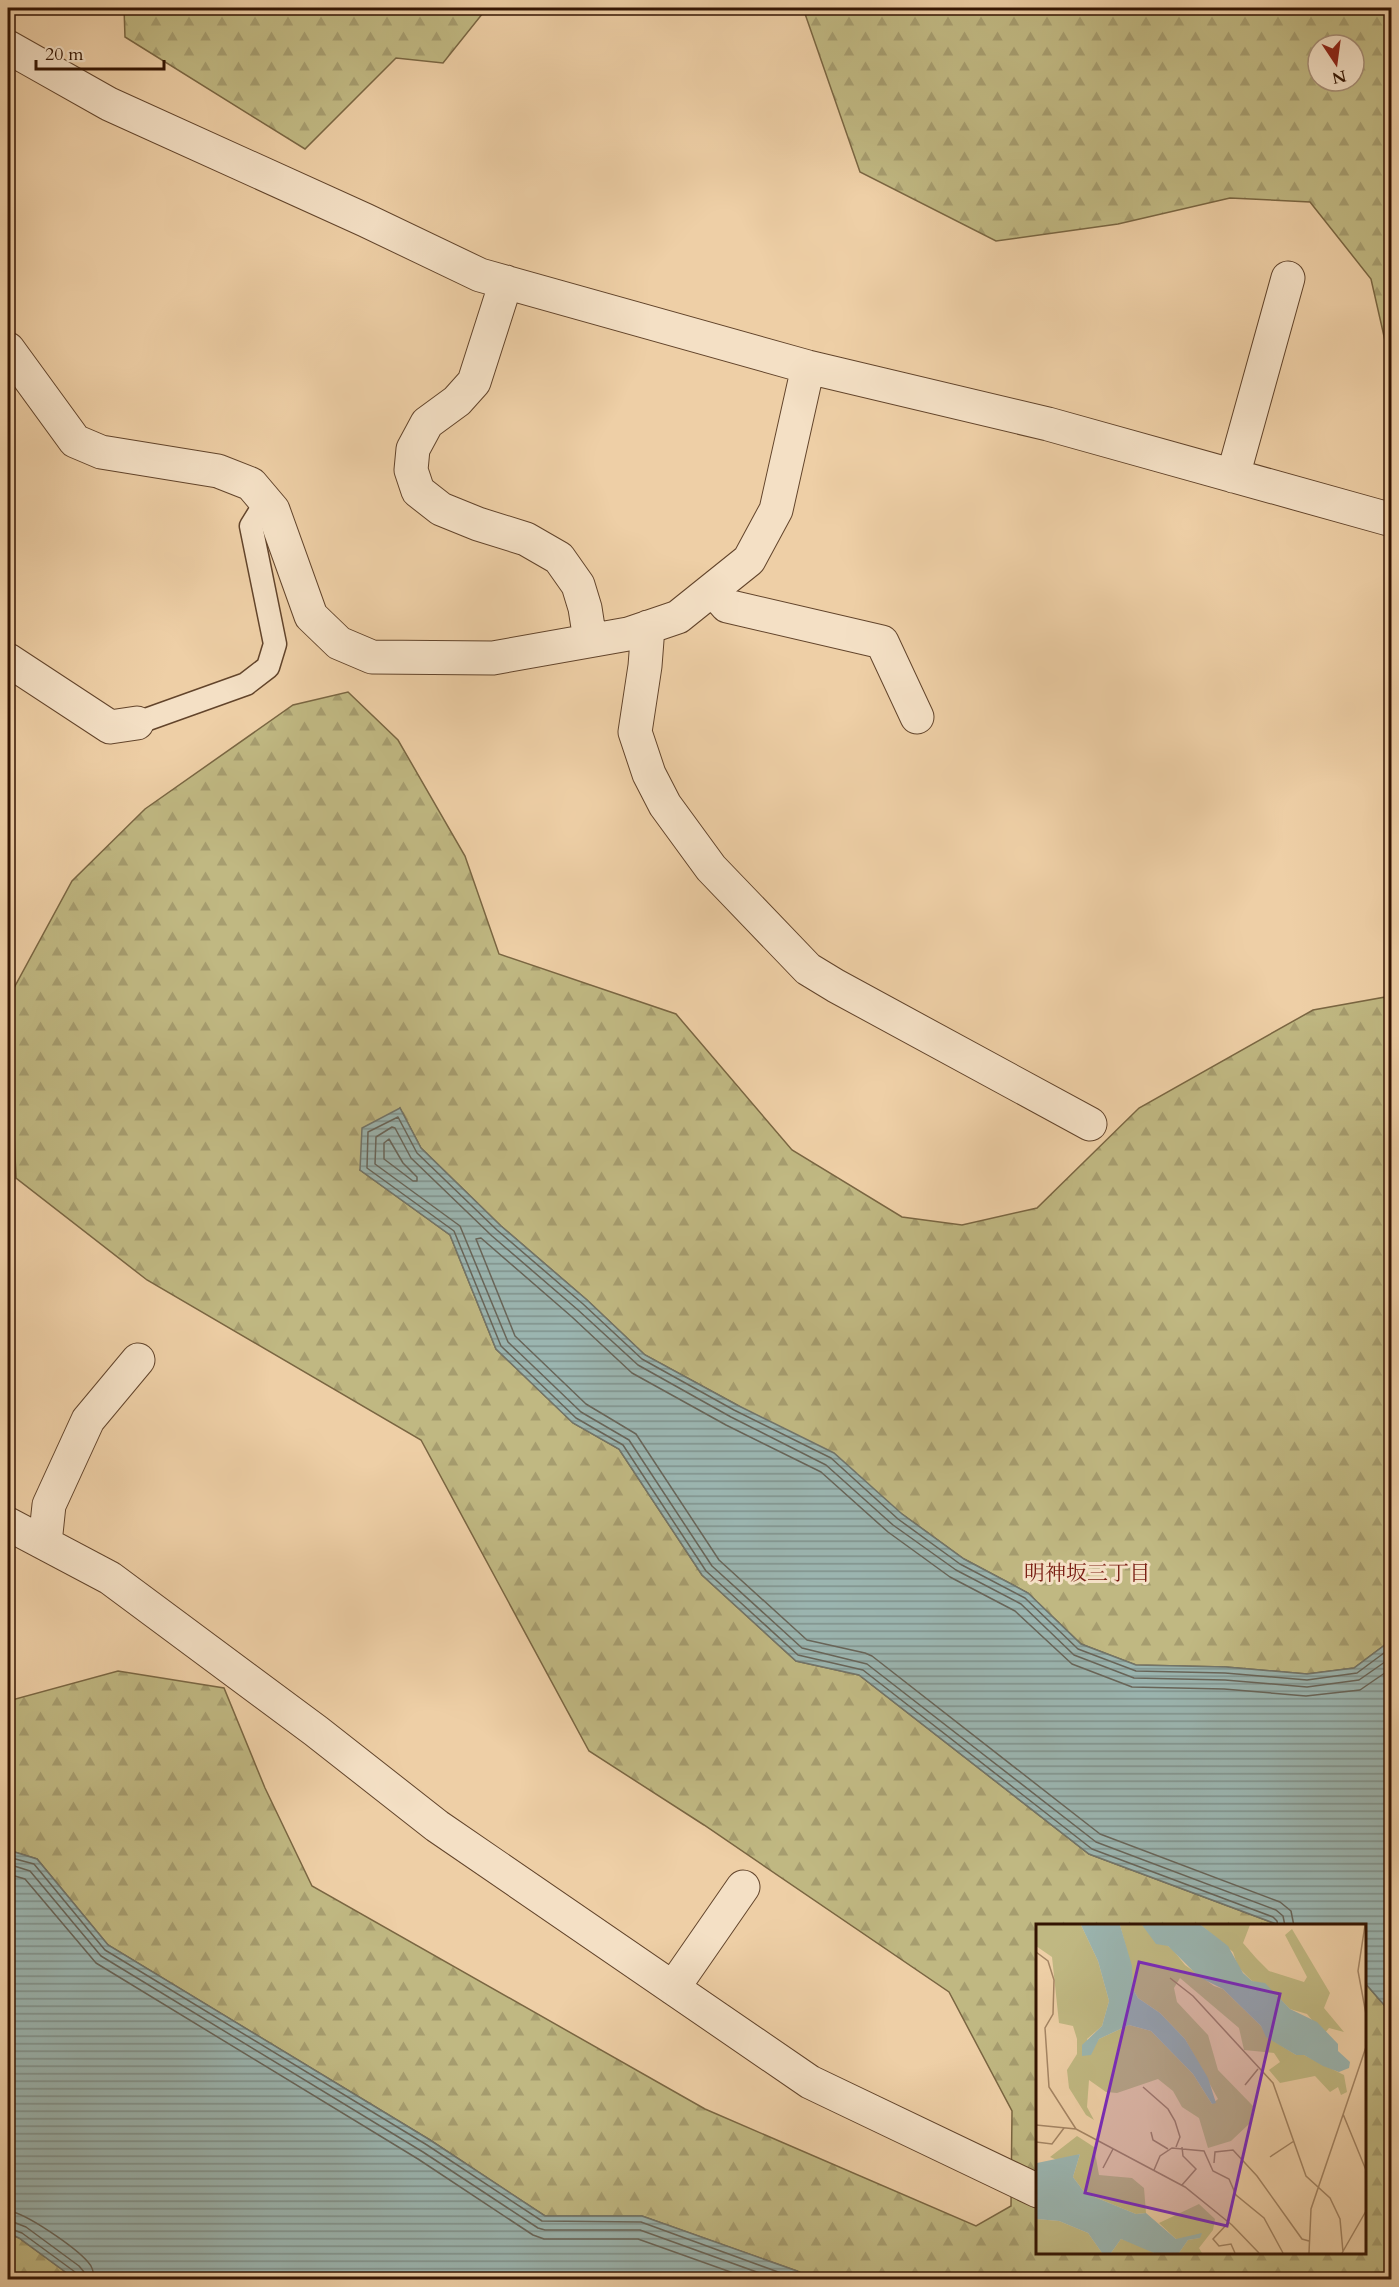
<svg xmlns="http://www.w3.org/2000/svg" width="1399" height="2287" font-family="Cardo,'Noto Serif JP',serif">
	<defs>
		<pattern id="forest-firs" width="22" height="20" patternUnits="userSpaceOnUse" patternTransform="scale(1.5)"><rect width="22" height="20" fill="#c0b882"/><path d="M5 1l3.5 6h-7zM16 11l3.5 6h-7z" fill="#a69d6f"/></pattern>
		<pattern id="water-rules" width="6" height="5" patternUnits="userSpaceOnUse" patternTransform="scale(1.5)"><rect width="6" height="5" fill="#9bb5b0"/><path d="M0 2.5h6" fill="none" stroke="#7f928d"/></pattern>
	</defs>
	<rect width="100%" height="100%" fill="#eecfa6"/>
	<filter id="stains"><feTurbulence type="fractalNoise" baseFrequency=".00333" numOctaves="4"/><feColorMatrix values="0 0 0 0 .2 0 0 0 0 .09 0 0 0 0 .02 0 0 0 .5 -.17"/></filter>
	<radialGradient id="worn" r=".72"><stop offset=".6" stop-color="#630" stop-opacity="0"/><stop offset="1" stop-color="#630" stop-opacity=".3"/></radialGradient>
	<!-- forest -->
	<path fill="url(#forest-firs)" stroke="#7a6642" stroke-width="1.5" fill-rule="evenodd" d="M124,8h363l-44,55 -47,-5 -91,91 -180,-112z
		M803,8h588v359l-20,-88 -61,-77 -80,-4 -112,26 -122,17 -136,-69zM1318,45h36v36h-36z
		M348,692l50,48 67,116 34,98 177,60 116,136 110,67 60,8 75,-17 102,-100 174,-98 78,-14v641l-5,7 -32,24 -47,6 -81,-7 -90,-2 -55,-21 -53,-51 -64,-34 -62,-45 -165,-109 -92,-50 -58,-55 -86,-74 -80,-78 -21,-40 -40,62 90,65 46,114 77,74 46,26 83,126 94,86 63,14 230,179 190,71 -241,1v326h326l1,-269 26,30v266h-578l-16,-8 -155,-55h-97l-115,-76 -322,-195 -71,-86 -29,-9v-149l110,-30 106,17 41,100 47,98 393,223 271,117 35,-20 1,-95 -63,-119 -245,-167 -115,-74 -168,-311 -274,-160 -131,-102 -8,-179 64,-118 73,-72 148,-104z
		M8,2233l11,5 56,41 -67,1z"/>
	<!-- water -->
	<path fill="url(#water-rules)" stroke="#72756a" stroke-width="1.5" d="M400,1108l21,40 80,78 86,74 58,55 92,50 97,48 68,61 62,45 64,34 53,51 55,21 90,2 81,7 47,-6 32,-24 5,-7v376l-26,-30 -1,-57 -85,-1 -190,-71 -230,-179 -63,-14 -94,-86 -83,-126 -46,-26 -77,-74 -46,-114 -90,-65 2,-42z
		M8,1850l29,9 71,86 322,195 115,76h97l155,55 16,8h-738l-56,-41 -11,-5z"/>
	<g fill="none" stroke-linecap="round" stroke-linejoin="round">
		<!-- shore -->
		<path stroke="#686559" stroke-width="1.5" d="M389,1139l14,24 14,14v4h-4l-29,-22v-16z
			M8,1857l26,7 71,86 322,195 115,76 99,1 159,58
			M8,1864l22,7 71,85 322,196 115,76 7,2h95l139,50
			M8,1874l17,5 71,84 322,196 115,76 11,4h94l115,41
			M1278,1926l-1,-5 -4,-4 -181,-68 -229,-179 -65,-15 -92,-84 -83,-126 -47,-27 -75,-72 -47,-115 -87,-63 1,-36 30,-15 19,36 80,77 86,74 59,55 92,51 97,48 67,61 62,45 65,34 53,51 58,22 89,2 82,7 50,-7 35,-26
			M1285,1926l-2,-10 -7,-6 -180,-68 -229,-178 -65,-16 -90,-82 -83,-126 -48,-28 -73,-70 -48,-116 -85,-62 1,-27 16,-10 3,1 16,30 81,78 86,74 60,55 93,52 95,48 67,60 63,45 65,34 53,51 60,23 91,2 82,7 52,-7 33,-23
			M1294,1926l-3,-15 -11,-9 -180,-68 -228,-178 -7,-3 -58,-13 -88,-80 -83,-126 -50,-30 -71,-68 -39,-97 5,-1 91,79 60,56 94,52 95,47 67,60 62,45 65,34 57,53 60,23 92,2 82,7 54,-6 32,-22
			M8,2211c17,1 68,37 80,51 5,5 6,11 6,18
			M8,2220l18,7 53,39 5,6 1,8
			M8,2228l14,5 53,39 3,8"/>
		<!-- lane casing -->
		<g stroke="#62442b" stroke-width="25">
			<path id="lane" d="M137,723l109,-39 22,-17 7,-23 -24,-118 15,-24"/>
		</g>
		<!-- street casing -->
		<g stroke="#62442b" stroke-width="35">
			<path id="street" d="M8,47l101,57 256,116 115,55 328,92 240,57 344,96
				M506,282l-32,100 -17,19 -30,22 -14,26 -2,21 7,21 23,18 37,15 48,15 33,19 19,27 7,23 5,32
				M8,349l67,92 26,11 117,19 33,13 22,26 38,106 28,27 33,14 121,1 135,-24 50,-17 71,-57 27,-50 32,-143
				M1233,476l55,-198
				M713,590l14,16 155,36 35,75
				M648,627l-3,39 -10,66 14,42 16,31 46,63 97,101 28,17 254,138
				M8,660l102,67 27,-4
				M8,1524l102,54 206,153 121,95 373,256 228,109
				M45,1543l4,-38 39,-85 50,-60
				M673,1988l70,-101"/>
		</g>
		<!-- lane -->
		<use href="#lane" stroke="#f4e0c5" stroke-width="22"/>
		<!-- street -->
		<use href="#street" stroke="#f4e0c5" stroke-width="33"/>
	</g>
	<g text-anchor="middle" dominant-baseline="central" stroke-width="6" stroke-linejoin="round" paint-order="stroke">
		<!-- neighbourhood labels -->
		<g font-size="21" fill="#7a1f14" stroke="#f4e0c5">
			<text x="1087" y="1573">明神坂三丁目</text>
		</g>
	</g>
	<!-- overview -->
	<g transform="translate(1036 1924)">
		<rect width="330" height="330" fill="#eecfa6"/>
		<path d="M0,1h45l17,36 11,40 -7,25 -15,13 5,10 7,-10 30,-14 22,6 42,43 19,30 6,-5 -33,-60 -25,-26 -22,-15 -5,-9 -2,-23 -11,-41h22l31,25 12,15 29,21 9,3 38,37 6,11 29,18h8l40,20 3,17 -6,3 -3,-8 -8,5 -15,-16 -35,7 -11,-13 11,-8 -6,-9 -30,-3 -5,-22 -59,-50 -6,10 3,14 31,33 10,35 35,36 -4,18 -18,17 -23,7 -9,-30 -17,-11 -9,-16 -15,-12 -41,14 -11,-1 -17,-12 -2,27 7,13 -8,-5 -17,-27 -2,-18 10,-16v-15l-4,-13 -14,-3 -7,-66 -16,-11zM165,1h49l-7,18 13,15 13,13 35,11 3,-5 -22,-42 7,-6 38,64 -6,15 20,24 -15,-4 -5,6 -17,-20 -17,-5 -21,-21 -17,-7 -14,-14 -5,-15zM41,212l17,11 5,28 33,3 12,10 2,25 -10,1 -51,-21 -12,-16 7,-23 -21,7 -9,-4zM163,280l16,15 -2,11 -14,18 3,5h-23l9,-13 12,-2 -24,1 -17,-16zM0,295l23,2 29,12 14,20h-66zM85,315l16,5 17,9h-43z" fill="#c0b882"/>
		<path d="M45,1h39l12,41 1,23 5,9 22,15 25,26 23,39 8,25 -4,1 -19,-30 -42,-43 -22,-6 -30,14 -8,16 -9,1v-11l20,-19 7,-25 -11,-40zM106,1h59l27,21 15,27 9,8 13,2 25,26 27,13 21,22v7l12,11 -1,6 -10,4 -16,-6 -19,-11h-8l-30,-18 -5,-11 -38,-37 -24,-12 -31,-31 -12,-2zM44,230l-7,23 12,16 51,21 10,-1 30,26 26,-6 -2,5 -12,2 -9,13h-25l-33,-14 -10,14h-9l-14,-20 -29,-12 -23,-2 1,-56z" fill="#9bb5b0"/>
		<path fill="none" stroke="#a48564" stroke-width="1.5" d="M329,1l-7,46 8,43M0,28l12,9 6,19 -1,34 -8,14 4,59 27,42M134,54l23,18 80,87 33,93 24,22 10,21 3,33M209,161l13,-16M107,163l25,22 7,12 5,16 -4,10M307,190l23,56M0,201l40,4 109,58 47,38 27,28M115,208l2,8 15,9M0,218l16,2 12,-16M146,223l1,9 13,13 -14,16M234,233l24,-16M178,239l1,-11 18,-2 24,26 45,63 7,2M67,244l10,-19M118,246l6,-14 12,-8 32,3 9,20 16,8 7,16 28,23 19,35M193,298l-16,17 6,7 12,-2 4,9M273,329l2,-44 55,-162M306,329l24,-42"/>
		<path fill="#7b2cbf" fill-opacity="0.15" stroke="#7b2cbf" stroke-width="3" d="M103,38l141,32 -53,232 -142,-33z"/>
		<rect width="330" height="330" fill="none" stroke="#341502" stroke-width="3"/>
	</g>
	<!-- margin -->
	<rect width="1399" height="2287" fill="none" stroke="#eecfa6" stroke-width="30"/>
	<rect x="9" y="9" width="1381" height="2269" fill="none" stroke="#341502" stroke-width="3"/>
	<rect x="15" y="15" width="1369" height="2257" fill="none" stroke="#341502" stroke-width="1.5"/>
	<!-- north arrow -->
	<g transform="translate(1336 63) rotate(167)"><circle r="28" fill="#f4e0c5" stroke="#a78f77" stroke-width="1.5"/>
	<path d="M0-4.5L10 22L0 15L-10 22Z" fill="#8f2418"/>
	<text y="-9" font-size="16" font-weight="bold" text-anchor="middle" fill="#341502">N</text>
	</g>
	<!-- scale -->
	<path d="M36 60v9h128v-9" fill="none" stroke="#341502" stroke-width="3"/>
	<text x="45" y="60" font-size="18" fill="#341502" stroke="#f4e0c5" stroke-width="4.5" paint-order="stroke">20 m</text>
	<rect width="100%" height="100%" filter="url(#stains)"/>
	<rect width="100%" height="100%" fill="url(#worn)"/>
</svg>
